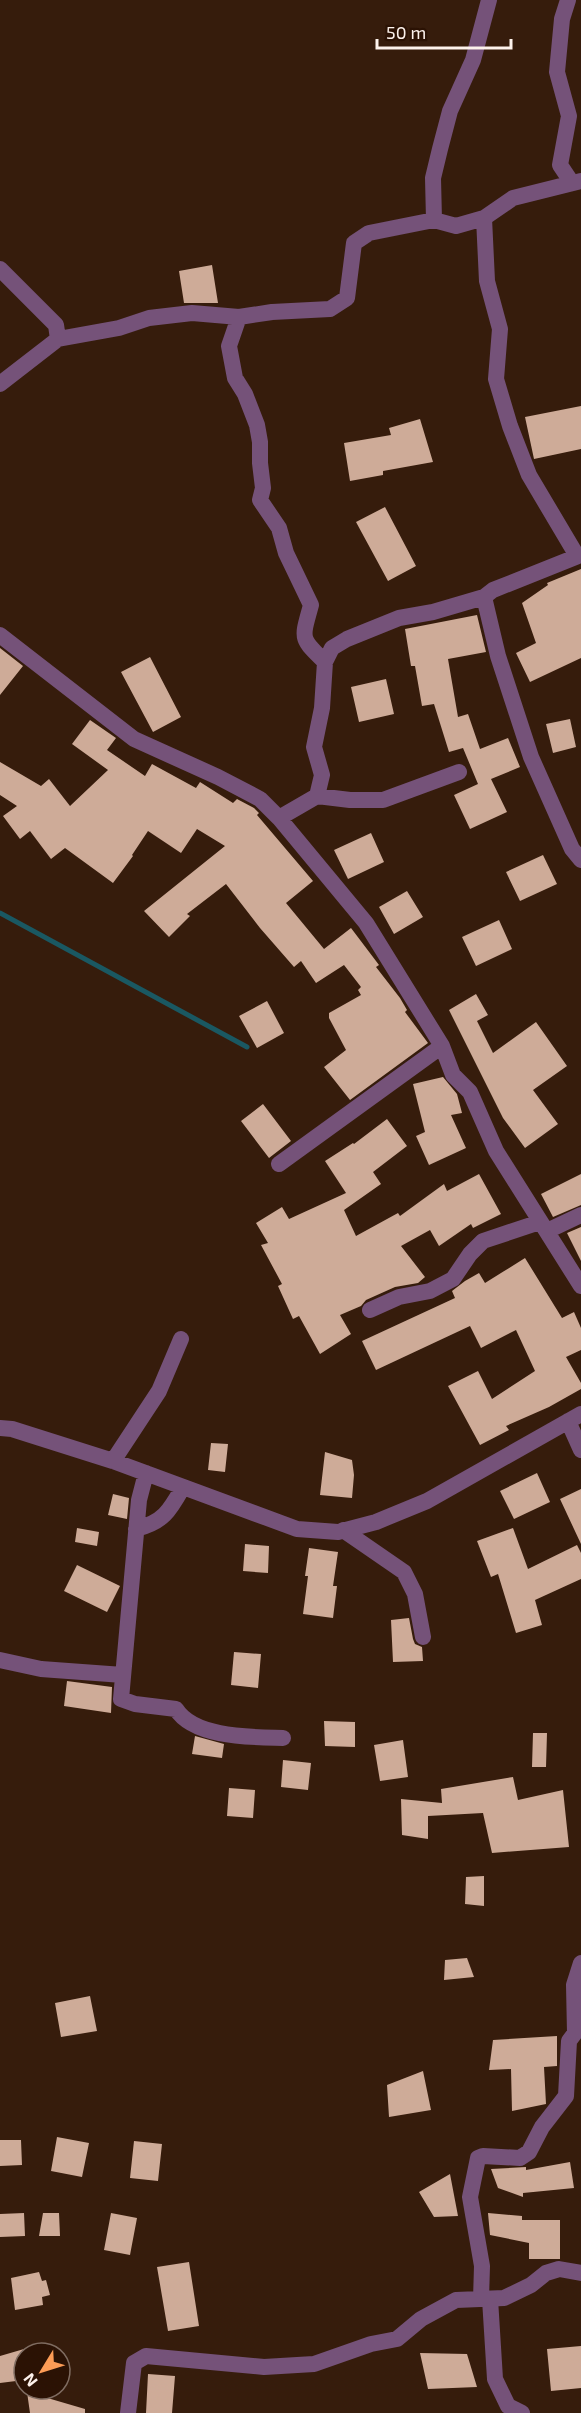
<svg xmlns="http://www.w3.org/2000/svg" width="581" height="2413" font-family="'Exo 2',sans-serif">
	<rect width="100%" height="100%" fill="#361c0c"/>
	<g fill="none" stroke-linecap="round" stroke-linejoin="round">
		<!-- stream -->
		<path stroke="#1a5862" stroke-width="5" d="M0,913l247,134"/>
	</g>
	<!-- building -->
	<path fill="#ceab98" d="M212,265l6,38h-34l-5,-32z
		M581,406v43l-47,10 -9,-42z
		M420,419l13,43 -50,9v4l-33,6 -6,-38 47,-8 -2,-7z
		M385,507l31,59 -28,15 -32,-59z
		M581,569v89l-51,24 -14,-29 20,-10 -14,-40 26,-18 -1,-2z
		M477,615l9,37 -38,7 10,58 10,-3 12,35 28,-11 12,29 -29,12 16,33 -37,17 -16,-34 24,-11 -15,-36 -14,4 -15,-48 -12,2 -7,-40h-4l-6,-37z
		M0,648l23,18 -23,29z
		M150,657l31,60 -28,15 -32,-60z
		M386,679l8,35 -35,8 -8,-35z
		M570,719l6,28 -23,6 -7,-29z
		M90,720l26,18 -9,12 38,26 7,-12 44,24 4,-6 33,21 4,-4 17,9 5,5 -2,2 56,66 -27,22 38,46 27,-21 28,37 -3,2 24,31 7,12 -2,2 23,31 -78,57 -26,-33 22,-17 -17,-32v-5l32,-18 -3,-5 3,-3 -17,-22 -28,18 -15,-22 -7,6 -34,-39 -34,-44 -39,30 3,2 -21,21 -25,-26 81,-65 -28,-17 -16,24 -33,-22 -16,24 1,1 -20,27 -48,-35 -14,11 -21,-28 -10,8 -17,-23 14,-10 -17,-11v-33l41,24 8,-7 21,27 38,-36 -36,-26z
		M371,833l13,29 -36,17 -14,-29z
		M543,855l14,29 -37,17 -14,-29z
		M407,891l16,26 -29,17 -15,-27z
		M499,920l13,29 -36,17 -14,-29z
		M476,994l12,21 -11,6 16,32 43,-31 31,44 -34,24 25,34 -33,24 -22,-30 -54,-108z
		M267,1001l17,32 -27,15 -18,-32z
		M443,1077l14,17 5,19 -11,2 15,33 -37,17 -13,-29 9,-4 -12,-48z
		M263,1104l28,37 -22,17 -28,-37z
		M387,1119l20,27 -34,26 8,12 -37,26 12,26 42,-23 2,3 44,-32 3,7 32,-17 22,40 -28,14 -2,-4 -32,22 -9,-16 -29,16 24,31 -7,6 -23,4 -29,13 -5,6 -21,9 11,19 -31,20 -21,-38 -6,3 -15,-33 4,-2 -21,-39 7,-2 -12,-20 26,-16 7,12 57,-26 -21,-32 28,-18 1,1z
		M581,1174v31l-28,12 -12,-23z
		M581,1227v34l-14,-28z
		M525,1258l37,60 12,-6 7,16v22l-15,7 15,26v6l-32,18 -43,19 3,4 -29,15 -32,-59 30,-15 14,28 43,-28 -19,-41 -35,18 -11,-22 -94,44 -14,-29 93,-43 -3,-7 13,-10 14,-8 6,10z
		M211,1443l17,1 -3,28 -17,-2z
		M325,1452l27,8 2,15 -2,23 -32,-3z
		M537,1473l13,29 -36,17 -14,-28z
		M581,1489v55l-21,-45z
		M113,1494l16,4 -2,21 -19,-4z
		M77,1528l22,4 -2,14 -22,-4z
		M513,1528l15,41 49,-24 4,8v26l-46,21 7,25 -26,8 -18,-59 -7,3 -14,-36z
		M245,1544l24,2 -1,27 -25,-2z
		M309,1548l29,4 -5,34h4l-4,32 -30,-4 5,-38h-3z
		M77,1565l43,21 -13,26 -43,-21z
		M409,1618l4,21 2,5 7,3 1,14 -30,1 -2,-42z
		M234,1652l27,2 -3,34 -27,-3z
		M67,1681l45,6 -1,26 -47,-7z
		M324,1721l31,1v25l-30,-1z
		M533,1733h14l-1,34h-14z
		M195,1736l29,8 -2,14 -30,-4z
		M403,1740l5,37 -28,4 -6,-36z
		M283,1760l28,3 -3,27 -27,-3z
		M513,1777l5,23 45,-10 6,57 -77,6 -9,-40 -55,3v23l-26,-4 -1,-36 41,4 -1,-14z
		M229,1788l26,2 -2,28 -26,-2z
		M484,1876v30l-19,-2 1,-27z
		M467,1958l7,19 -30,3 1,-20z
		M90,1996l7,35 -36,6 -6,-34z
		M557,2036v30l-13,1 2,37 -34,7 -1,-42 -22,1 4,-30z
		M423,2071l8,39 -42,7 -2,-32z
		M57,2137l32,6 -7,34 -31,-6z
		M0,2140h21l1,25 -22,1z
		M134,2141l28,3 -4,37 -28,-3z
		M570,2162l4,26 -51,5v4l-25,-9 -7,-19 35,-2v3z
		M450,2174l8,42 -24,1 -15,-25z
		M24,2213l1,23 -25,1v-23z
		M43,2213h16l1,23h-21z
		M111,2213l26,5 -7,37 -26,-5z
		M488,2213l34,3v4h38v39h-31v-16l-39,-8z
		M189,2262l10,64 -31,5 -11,-64z
		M39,2272l3,9 4,-1 4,15 -8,2 1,8 -28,5 -4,-32z
		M581,2346v42l-30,3 -4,-42z
		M24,2349v31l-24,3v-27z
		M420,2353l47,1 10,33 -49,2z
		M148,2374l27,2 -3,37h-26z
		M27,2392l58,17v4h-55z"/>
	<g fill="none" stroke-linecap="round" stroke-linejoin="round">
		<!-- minor -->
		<path stroke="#755279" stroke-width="16" d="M568,0l-6,19 -5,53 12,44 -9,49 12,18
			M484,218l3,63 13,48 -4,50 14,47 19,49 48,81
			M434,220l-1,-42 7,-29 10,-38 23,-51 16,-60
			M0,269l56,56 2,14
			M0,384l58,-45 61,-11 30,-10 43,-5 47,4
			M581,555l-88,35 -9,7 14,59 33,101 41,92 9,11
			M0,635l134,104 84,38 42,22 19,19 87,105 76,123 11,29 17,17 26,59 85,135
			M325,662c-26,-25 -23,-23 -14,-57l-25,-52 -7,-25 -19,-28 3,-12 -3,-25v-21l-3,-17 -12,-31 -10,-16 -6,-32 10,-29 33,-5 58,-3 17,-11 7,-55 15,-10 65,-13 22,6 28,-8 29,-20 68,-17
			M317,796l5,-21 -8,-28 8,-39 3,-46 7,-14 15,-9 52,-21 34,-6 51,-15
			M279,818l38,-22 33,4h33l76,-28
			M279,1164l163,-118
			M547,1231l34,-16
			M370,1310l29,-13 31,-6 23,-12 17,-25 13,-13 57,-19
			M568,1421l13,29
			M0,1428l12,1 101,32 184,68 41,3 38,-10 51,-21 154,-87
			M113,1461l46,-70 22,-52
			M146,1473l-7,27 -18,199 14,5 41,5c18,29 76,28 107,29
			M136,1529c28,-7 34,-19 47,-42
			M343,1530l61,42 11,22 8,43
			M0,1660l41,9 82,6
			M481,2299l1,-33 -12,-69 8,-39 5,-2 37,2 9,-6 13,-25 24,-31 3,-55 6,-8 -1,-48 7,-22
			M490,2299l5,80 13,27 14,7
			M128,2413l6,-50 12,-7 118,11 50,-3 57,-20 26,-5 24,-20 35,-19 48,-2 27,-13 15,-12 13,-4 22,4"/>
	</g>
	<!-- north arrow -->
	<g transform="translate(42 2371) rotate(232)"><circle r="28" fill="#2b1204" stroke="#7f6c61" stroke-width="1.5"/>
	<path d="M0-4.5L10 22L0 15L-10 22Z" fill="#fd9c56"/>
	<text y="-9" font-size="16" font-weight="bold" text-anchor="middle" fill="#fdf2ec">N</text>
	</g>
	<!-- scale -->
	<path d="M377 39v9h134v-9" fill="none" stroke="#fdf2ec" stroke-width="3"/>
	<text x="386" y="39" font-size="18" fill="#fdf2ec" stroke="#2b1204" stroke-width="4.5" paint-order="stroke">50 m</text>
</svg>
